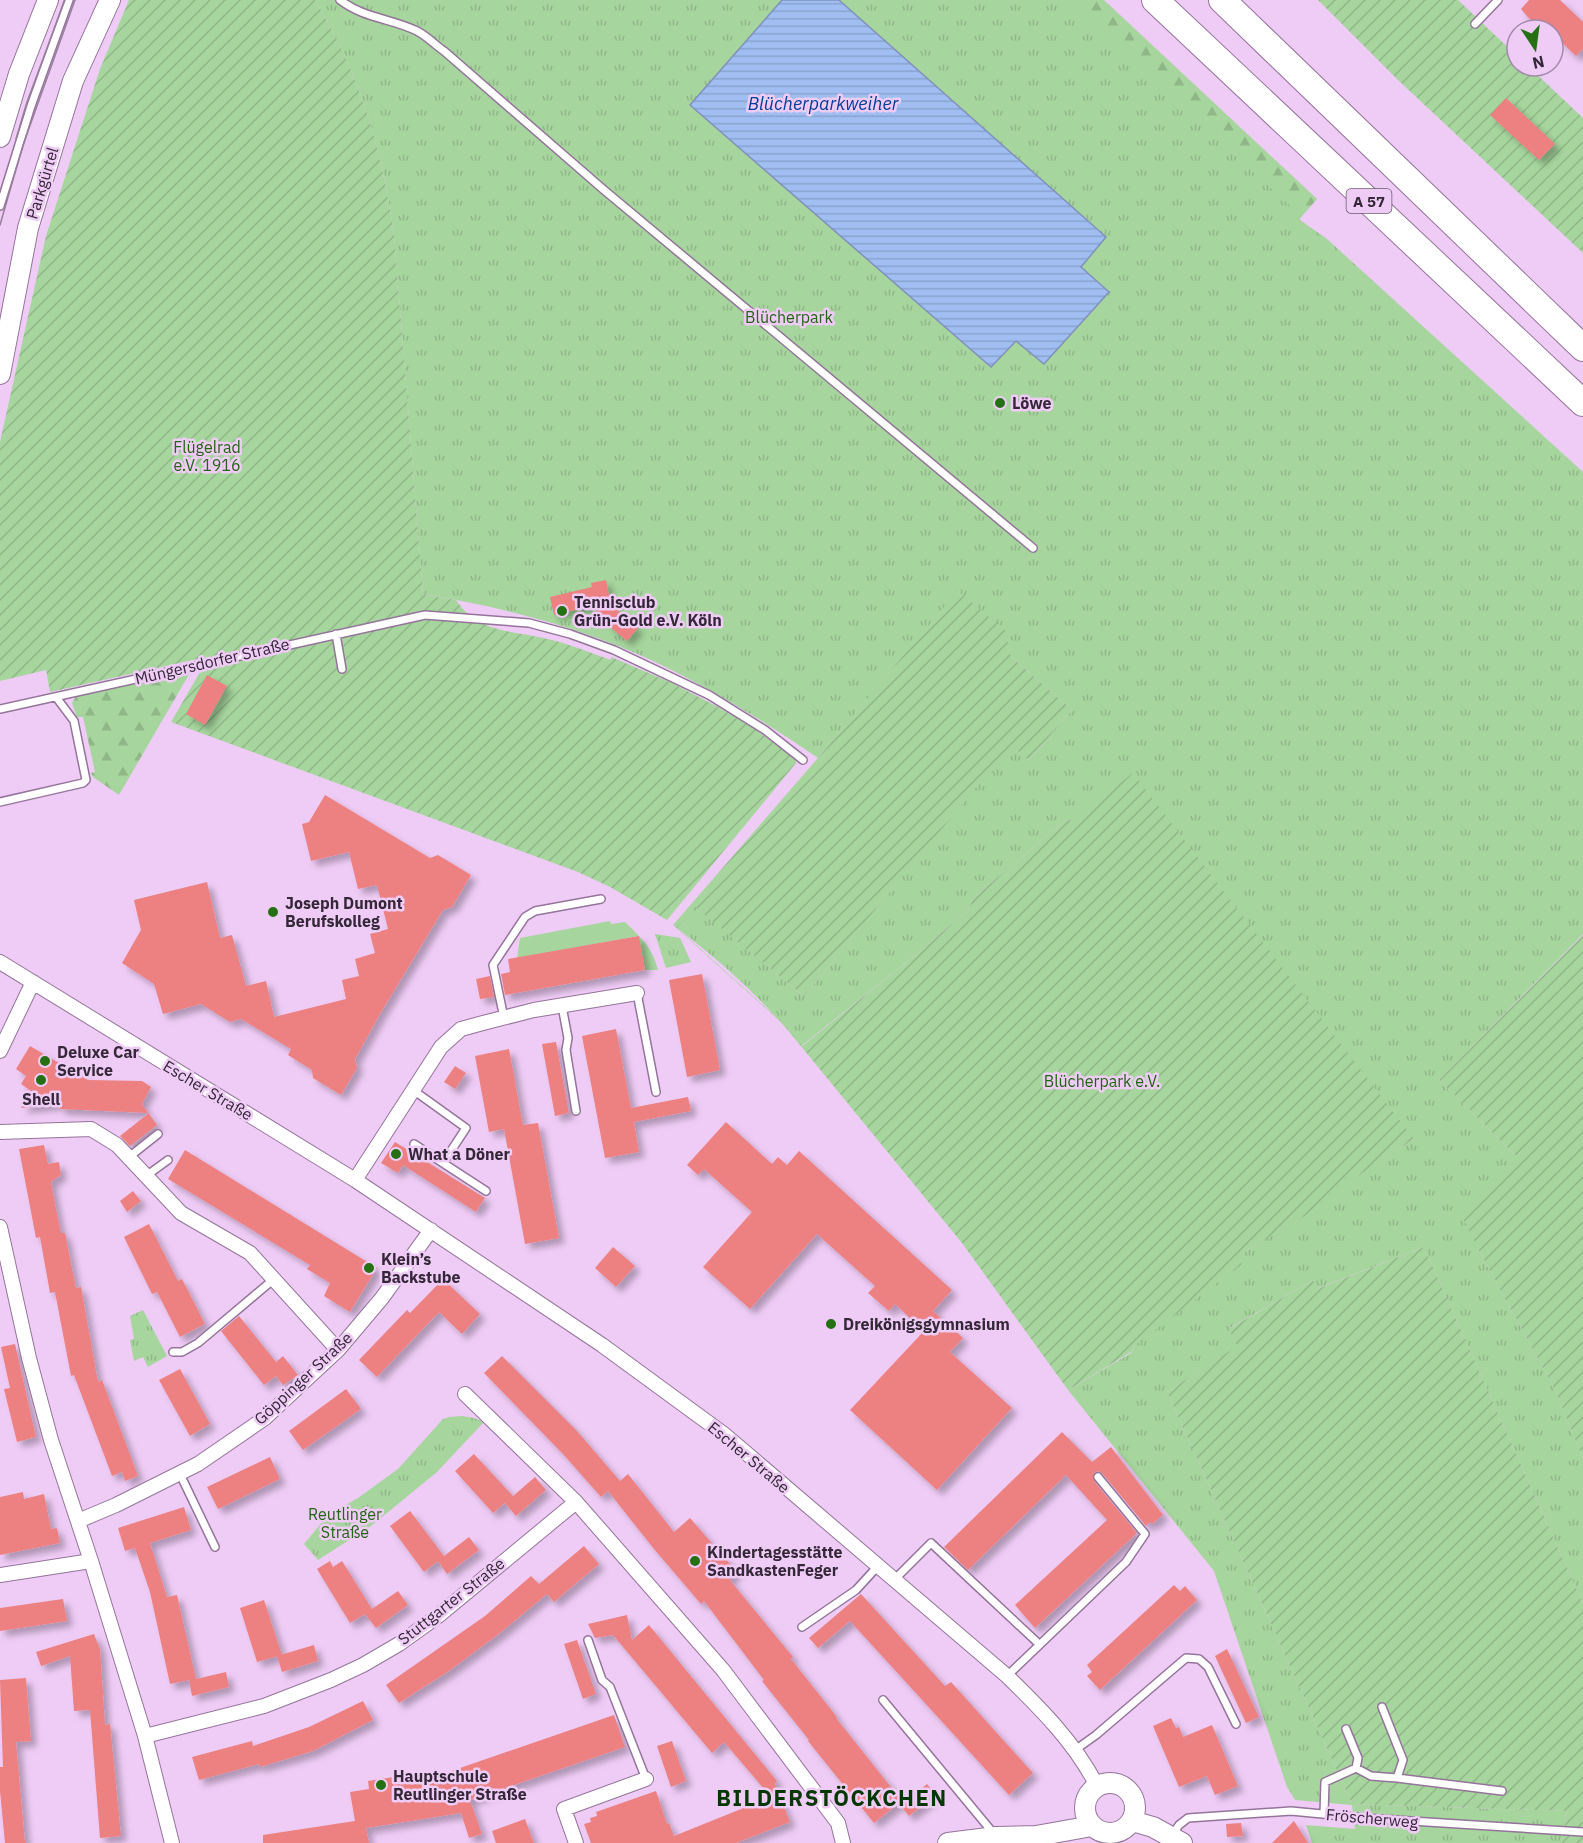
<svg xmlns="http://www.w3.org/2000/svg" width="1583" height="1843" font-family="'IBM Plex Sans',sans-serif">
	<defs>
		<pattern id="forest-firs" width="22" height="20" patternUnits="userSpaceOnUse" patternTransform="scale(1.5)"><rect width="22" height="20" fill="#a6d59d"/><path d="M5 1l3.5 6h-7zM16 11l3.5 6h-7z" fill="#90b788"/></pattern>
		<pattern id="park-tufts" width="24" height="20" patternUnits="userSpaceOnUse" patternTransform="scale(1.5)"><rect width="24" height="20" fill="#a6d59d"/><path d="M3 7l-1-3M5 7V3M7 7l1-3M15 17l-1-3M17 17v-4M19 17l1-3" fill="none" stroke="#90b788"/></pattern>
		<pattern id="garden-furrows" width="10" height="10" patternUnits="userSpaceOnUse" patternTransform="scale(1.5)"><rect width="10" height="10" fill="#a6d59d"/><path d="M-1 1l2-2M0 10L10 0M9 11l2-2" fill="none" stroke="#90b788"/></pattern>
		<pattern id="water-rules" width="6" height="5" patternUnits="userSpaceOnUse" patternTransform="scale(1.5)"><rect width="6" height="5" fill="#a0bef2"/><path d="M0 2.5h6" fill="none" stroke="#8aa3d0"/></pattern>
		<filter id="shadow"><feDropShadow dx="5.5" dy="5.5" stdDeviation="3" flood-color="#0004"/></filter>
	</defs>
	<rect width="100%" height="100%" fill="#efccf6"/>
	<!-- grass -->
	<path fill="#a6d59d" d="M610,921l1,3 14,-2c16,16 27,24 33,48h-13l-7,-34 -121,22 3,-20z"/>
	<!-- forest -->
	<path fill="url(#forest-firs)" d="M1029,0h75l213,199 -34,39z
		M191,671l-72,124 -26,-18 -2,-4 4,-1 -12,-55h-6l-5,-14 4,-7z"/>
	<!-- park -->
	<path fill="url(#park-tufts)" d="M315,0h748l232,210 5,10 27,19 256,233v462l-144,146 78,77 -39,92 78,143 27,67v145l-159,-357 -108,42 -3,-9 -83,48 8,18 -71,46 185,412 215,7 -5,32h-250l-6,-18 49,4 -3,-24 -57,-5 -8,-13 -73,-216 -146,-181 63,-37 4,-8 108,-92 92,-56 5,-10 74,-48 -340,-320 -9,2 -92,77 -4,11 -51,44 -117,93c-36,-45 -78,-83 -124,-118l18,-22 109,90 207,-252 18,16 43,-50 -60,-53 -54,-66 -140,167c-59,-40 -120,-78 -185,-106 -68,-29 -138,-46 -210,-58l-29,-360c-13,-88 -33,-158 -79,-234z
		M655,934l25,4 11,24 -25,6z
		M143,1310l24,46 -19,11 -5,-10 -9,4 -4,-21 4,-1 -4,-23z
		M462,1416l12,2 10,4 -47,50 -66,54 -53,34 -14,-16 25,-30 29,-16 40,-29 45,-50 6,-2z"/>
	<!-- garden -->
	<path fill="url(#garden-furrows)" d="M129,0h186c46,76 66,146 79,234l29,360 33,6c23,35 60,30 96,40 20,5 39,13 59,20v-3l61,26 46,24 33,19 45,34v3l-129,157 -57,-33 -32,-15 -407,-150 29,-50 -3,-13 -147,33 -4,-22 -46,11v-239l46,-206 54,-167z
		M1318,0h140l59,56v10h11l55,52v135l-185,-173z
		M963,584l-5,7 49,41 1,19 4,6 60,53 -43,50 -18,-15 -207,251 -109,-89 -18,21 105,94 20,24 116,-93 51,-44 4,-11 92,-77 9,-2 59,-46 281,366 -73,48 -5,10 -93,56 -2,12 -106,80 -4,7 -63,38 -106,-147 -180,-220 -109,-98 145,-167z
		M1583,935v524l-27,-67 -78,-143 -18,-37 57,-55 -78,-77z
		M1424,1247l159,357v239h-21l5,-32 -215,-7 -185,-412 70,-46 -8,-17 84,-49 4,9z"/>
	<!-- water -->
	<path fill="url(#water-rules)" stroke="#8091ba" stroke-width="1.5" d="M782,0h57l267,237 -25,30 28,25 -65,72 -28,-23 -25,26 -301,-262z"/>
	<!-- building -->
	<path fill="#ed8081" filter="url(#shadow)" d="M1529,0h31l23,22v27l-7,7 -23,-22v-4h-12l-15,-15 -5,-6z
		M1506,98l49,46 -16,16 -49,-45z
		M606,580l5,25 27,23 -11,13 -18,-15 2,-1 -20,-19 -37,9 -4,-18 42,-10 -1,-4z
		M207,675l20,11 -22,39 -19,-11z
		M325,795l105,63 8,-3 33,20 -19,32 -9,3 -63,104 -25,45 2,9 -16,27 -28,-17 -1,-8 -24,-15 3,-6 -50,-30 -11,3 -29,-18 -38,10 -9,-30 -32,-21 19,-33 -7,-30 73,-18 13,56 12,-3 14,51 20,-5 8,36 72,-18 -4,-19 17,-4 -4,-17 20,-6 -5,-19 18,-5 -11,-44 -19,4 -9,-37 -38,9 -9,-37 7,-2z
		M639,936l6,34 -140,25 -4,-21 9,-2 -2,-13z
		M702,974l18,96 -33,7 -18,-97z
		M490,976l4,21 -14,2 -4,-20z
		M616,1029l15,79 57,-11 3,14 -57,11 5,30 -34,6 -23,-122z
		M556,1042l13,71 -14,3 -13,-72z
		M30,1046l58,34 54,1 9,6 -9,17 15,21 -27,21 -10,-10 29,-23 -89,-4 -1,-5 -38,4 10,-17 -10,-7 5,-8 -10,-7z
		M509,1049l14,76 15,-2 21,115 -34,6 -21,-115 -15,3 -14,-76z
		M455,1066l11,7 -11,16 -11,-7z
		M726,1122l46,42 6,-7 9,8 12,-14 153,139 -19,21 30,27 -13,14 62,56 -75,82 -87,-80 74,-79 -29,-27 -6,7 -21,-18 7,-7 -58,-52 -67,75 -47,-42 49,-55 -48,-43 -6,6 -11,-10z
		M395,1142l90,56 -9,14 -73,-47 -5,8 -17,-10z
		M44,1145l4,19 11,-2 2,13 -10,7 4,22 6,29h4l11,55 5,-1 17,95 4,-2 36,96 -13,5 -3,-9 -10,4 -38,-101 -3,1 -16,-84 -5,1 -10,-56 -4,1 -17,-89z
		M185,1150l192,118 -27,44 -26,-16 6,-13 -23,-14 3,-4 -142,-86z
		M133,1191l8,10 -14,11 -7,-11z
		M149,1224l29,57 4,-2 23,45 -25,13 -23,-45 -5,2 -28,-57z
		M613,1247l22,19 -19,21 -21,-19z
		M443,1279l37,35 -18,20 -23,-22 -62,65 -18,-17 48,-50 3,3z
		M239,1316l37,46 7,-6 15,19 -15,10 -7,-9 -12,9 -43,-54z
		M15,1344l21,93 -19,5 -13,-53 6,-1 -9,-41z
		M502,1356l75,75 43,50 8,-7 46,58 16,-14 47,54 -8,7 64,78 -2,2 46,58 -1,1 66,83 -28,22 -66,-82 1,-1 -47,-59 2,-1 -60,-79 -3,3 -47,-55 -46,-58 -7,6 -38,-43 -79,-81z
		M180,1369l30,55 -20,12 -31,-56z
		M346,1389l15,20 -58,41 -14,-19z
		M1062,1432l30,30 19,-15 52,68 -11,9 -2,-2 -4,4 -44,-53 -4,-2 -4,2v8l43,52 -102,95 -20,-23 92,-85 -41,-45 -98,95 -24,-23z
		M474,1454l39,42 -20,17 -38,-42z
		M270,1457l10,22 -62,30 -11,-22z
		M535,1477l11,13 -30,26 -11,-13z
		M23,1492l1,7 20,-5 7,35 6,-1 3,15 -60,12v-58z
		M184,1507l7,23 -41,13 17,54 10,-2 19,84 30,-7 3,15 -37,9 -3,-16 -19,4 -20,-92 -15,-44 -10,3 -7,-23z
		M410,1511l34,45 25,-19 10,13 -32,24 -9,-13 -14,11 -34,-46z
		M584,1546l15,18 -45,38 -7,-8 -47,39 -51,38 -50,32 -13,-18 99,-69 46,-40 8,8z
		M330,1561l3,6 9,-6 30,48 26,-18 10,14 -32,23 -11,-14 -15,9 -33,-54z
		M1174,1585l6,6 5,-5 12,14 -97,90 -13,-14 5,-4 -5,-7z
		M861,1594l84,92 6,-4 82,91 -24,22 -159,-174 -32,27 -9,-10z
		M63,1599l4,22 -67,10v-23z
		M264,1600l18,55 -25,7 -17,-54z
		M627,1615l5,25 17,-15 128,156 -2,3 15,38 -54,21h-145l-7,-19 7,-2 -1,-4 7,-2 -1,-4 60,-21 11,33 2,-1 5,13 97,-39 -47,-55 -12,11 -99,-118 -18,3 -7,-14z
		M94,1634l6,15 5,76 5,-1 11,112 -21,2 -10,-128 -16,1 -4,-55 -29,10 -5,-14z
		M577,1640l19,54 -13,5 -19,-55z
		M314,1645l4,16 -36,11 -5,-16z
		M1227,1649l32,68 -13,6 -31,-67z
		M26,1678l5,63 -15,1 9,101h-20l-5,-52v-24h3l-3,-87z
		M363,1701l10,19 -60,31 -53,16 -1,-3 -60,16 -7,-23 60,-16 1,5 56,-19z
		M614,1715l11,32 -155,53 12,34 -13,4 -8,-25 -95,15 3,15h-106v-8l92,-14 -5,-29 19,-3 -1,-8 65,-10 1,6z
		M1171,1718l5,10 3,-1 4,10 29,-12 26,61 -23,9 -8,-19 -28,11 -26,-61z
		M672,1741l14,40 -15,6 -14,-41z
		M927,1784l9,11 -27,21 -9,-11z
		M525,1819l9,24h-38l-4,-12z
		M1294,1821l14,22h-36z
		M1241,1823l2,13 -16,1 -1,-13z"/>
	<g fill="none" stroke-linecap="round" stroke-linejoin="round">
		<!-- lane casing -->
		<g stroke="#94749a" stroke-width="10">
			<path id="lane" d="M340,0c25,19 51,18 77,31 10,5 18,14 27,20l160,139 429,358
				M1475,24l23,-24
				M0,206l31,-100 38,-106
				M336,634l6,35
				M0,709l425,-94 104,8 41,11 44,16 95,45 56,35 38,30
				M0,802l83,-19 3,-3 -12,-59 -18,-24
				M637,993l19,99
				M562,1006l6,32 -2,12 10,61
				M504,1018l-11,-53 32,-48 10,-6 66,-12
				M413,1090l53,38 -23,35 43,28
				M414,1144l29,19
				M129,1157l29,-23
				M146,1176l22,-16
				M173,1352h9l16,-9 76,-64
				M180,1474l35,73
				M894,1580l37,-37 108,101
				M802,1627l54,-37 22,-24
				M588,1640l14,40 8,7 36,92
				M1007,1676l119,-114 19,-28 -47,-57
				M883,1700l111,134
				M1346,1729l12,29 -2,10
				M1075,1750l21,-15 90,-77 13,1 9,8 28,57
				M1397,1778l105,13
				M1324,1814l1,-32 31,-14 15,8 26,2 6,-18 -21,-53
				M1172,1835l7,-10 9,-7 103,-7 73,7 219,14"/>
		</g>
		<!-- street casing -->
		<g stroke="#94749a" stroke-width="16">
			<path id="street" d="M0,962l355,218 247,165 123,90 282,241c34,33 68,67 90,110
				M0,1051l33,-69
				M0,1132l91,-3 26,16 64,68 69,40 88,97
				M355,1180l86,-133 20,-18 22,-6 51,-13 103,-17
				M0,1227l29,131 22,82 40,121 54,175 27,107
				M465,1394l111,108
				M78,1521l38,-16 82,-41 67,-46 73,-68 44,-52 49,-68
				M0,1575l91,-14
				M145,1736l119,-30 67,-26 32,-15 36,-21 39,-28 138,-114 147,168 115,153 5,20
				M576,1843l-12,-34 82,-30"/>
		</g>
		<!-- secondary casing -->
		<g stroke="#94749a" stroke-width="22">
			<path id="secondary" d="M0,137l19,-63 29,-74
				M0,374l28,-146 45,-147 37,-81
				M1085 1808a25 25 0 1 1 50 0a25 25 0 1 1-50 0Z
				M1132,1821l21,6 29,16
				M948,1843l48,-6 40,-1 56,-10"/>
		</g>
		<!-- highway casing -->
		<g stroke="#94749a" stroke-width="28">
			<path id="highway" d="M1155,0l428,403
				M1222,0l361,348"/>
		</g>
		<!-- lane -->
		<use href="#lane" stroke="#fff" stroke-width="7"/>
		<!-- street -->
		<use href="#street" stroke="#fff" stroke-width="14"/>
		<!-- secondary -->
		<use href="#secondary" stroke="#fff" stroke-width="20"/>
		<!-- highway -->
		<use href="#highway" stroke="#fff" stroke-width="26"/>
		<!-- tram -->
		<path stroke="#987f9d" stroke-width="1.5" d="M16,139l11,-37 38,-102
			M0,225l23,-80 52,-145"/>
	</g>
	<!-- markers -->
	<g fill="#247013" stroke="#efccf6" stroke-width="2">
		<circle cx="1000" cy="403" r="6"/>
		<circle cx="562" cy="611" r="6"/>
		<circle cx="273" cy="912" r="6"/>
		<circle cx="45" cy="1061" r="6"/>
		<circle cx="41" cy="1080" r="6"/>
		<circle cx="396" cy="1154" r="6"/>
		<circle cx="369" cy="1268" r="6"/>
		<circle cx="831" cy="1324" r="6"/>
		<circle cx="695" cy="1561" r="6"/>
		<circle cx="381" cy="1785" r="6"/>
	</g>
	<g text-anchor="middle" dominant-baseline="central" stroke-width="5" stroke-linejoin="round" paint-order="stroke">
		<!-- shield labels -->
		<rect fill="#efccf6" stroke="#6c5870" stroke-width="1.5" x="1346.5" y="189" width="45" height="24" rx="4.5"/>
		<g font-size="15" font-weight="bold" fill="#342737">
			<text x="1369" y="201">A 57</text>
		</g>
		<!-- street labels -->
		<g font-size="16" fill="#342737" stroke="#efccf6">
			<text transform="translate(42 183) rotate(-73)">Parkgürtel</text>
			<text transform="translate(212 661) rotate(-13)">Müngersdorfer Straße</text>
			<text transform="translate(208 1090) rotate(31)">Escher Straße</text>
			<text transform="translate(303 1378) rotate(-43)">Göppinger Straße</text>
			<text transform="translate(749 1457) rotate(40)">Escher Straße</text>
			<text transform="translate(451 1601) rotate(-38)">Stuttgarter Straße</text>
			<text transform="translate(1372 1818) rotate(5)">Fröscherweg</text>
		</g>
		<!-- park labels -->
		<g font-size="16" fill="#236514" stroke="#efccf6">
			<text x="789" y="317">Blücherpark</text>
			<text x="207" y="447">Flügelrad<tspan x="207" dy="18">e.V. 1916</tspan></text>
			<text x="1102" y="1081">Blücherpark e.V.</text>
			<text x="345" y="1514">Reutlinger<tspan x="345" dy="18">Straße</tspan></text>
		</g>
		<!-- poi labels -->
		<g font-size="16" font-weight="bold" fill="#342737" stroke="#efccf6" text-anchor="start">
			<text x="1012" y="403">Löwe</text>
			<text x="574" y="602">Tennisclub<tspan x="574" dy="18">Grün-Gold e.V. Köln</tspan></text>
			<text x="285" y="903">Joseph Dumont<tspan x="285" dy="18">Berufskolleg</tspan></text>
			<text x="57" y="1052">Deluxe Car<tspan x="57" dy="18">Service</tspan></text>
			<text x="41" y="1099" text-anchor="middle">Shell</text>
			<text x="408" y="1154">What a Döner</text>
			<text x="381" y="1259">Klein’s<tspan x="381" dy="18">Backstube</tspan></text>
			<text x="843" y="1324">Dreikönigsgymnasium</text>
			<text x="707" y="1552">Kindertagesstätte<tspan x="707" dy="18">SandkastenFeger</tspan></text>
			<text x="393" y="1776">Hauptschule<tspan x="393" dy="18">Reutlinger Straße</tspan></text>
		</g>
		<!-- water labels -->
		<g font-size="18" font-style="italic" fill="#003c9a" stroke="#efccf6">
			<text x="823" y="103">Blücherparkweiher</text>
		</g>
		<!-- district labels -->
		<g font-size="22" font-weight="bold" letter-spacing="1.5" fill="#053700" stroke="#efccf6">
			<text x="832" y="1797">BILDERSTÖCKCHEN</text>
		</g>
	</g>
	<!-- north arrow -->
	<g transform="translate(1535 48) rotate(167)"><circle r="28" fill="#efccf6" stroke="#a48aaa" stroke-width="1.5"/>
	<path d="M0-4.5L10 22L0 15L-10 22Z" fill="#247013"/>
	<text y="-9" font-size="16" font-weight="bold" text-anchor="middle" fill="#342737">N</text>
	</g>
</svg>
